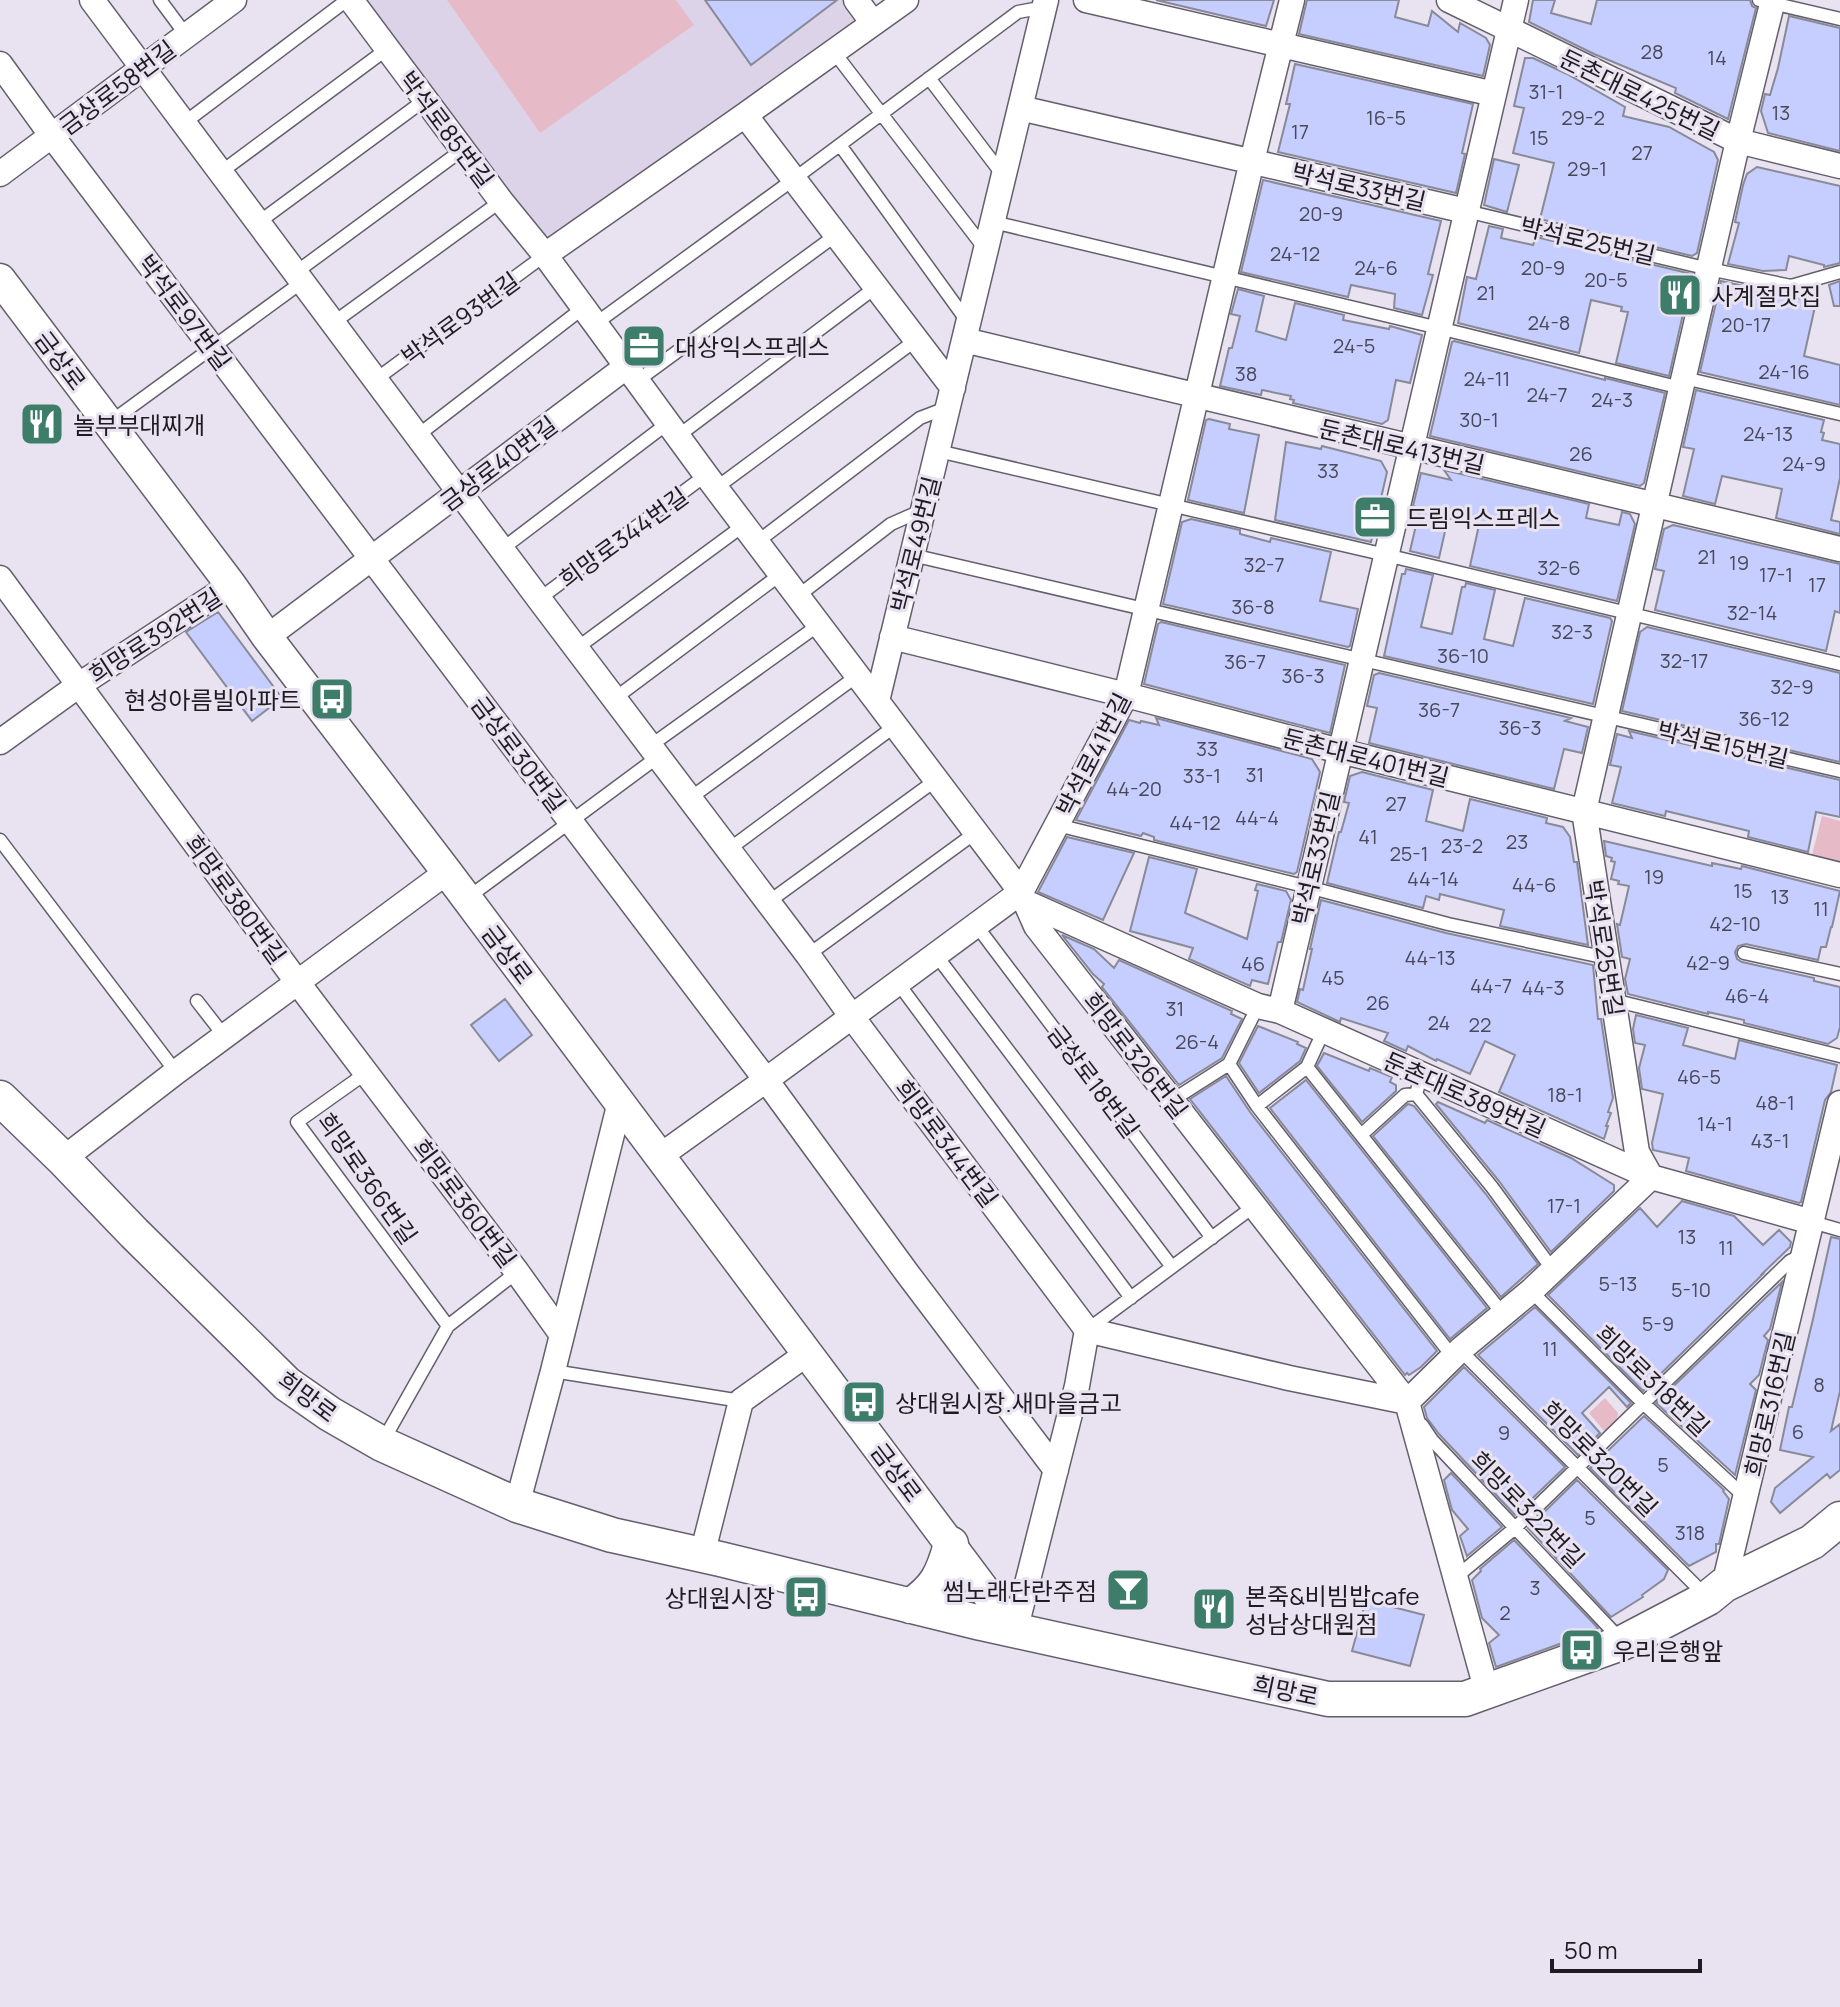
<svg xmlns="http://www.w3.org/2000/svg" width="1840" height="2007" font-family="Manrope,'Noto Sans KR',sans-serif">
	<rect width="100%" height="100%" fill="#e8e2f1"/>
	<!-- built -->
	<path fill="#ddd3e9" d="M360,0h493l16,22 -324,227z"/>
	<!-- green -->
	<path fill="#e6bbc7" d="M447,0h229l18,25 -154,108z
		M1822,816l18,5v45l-29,-7z
		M1605,1398l13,15 -1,8 -12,11 -16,-19z"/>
	<!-- building -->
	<path fill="#c6cdff" stroke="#888a98" stroke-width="2" d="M705,0h132l-86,65z
		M1156,0h118l-8,26z
		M1307,0h92l-4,17 33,9 4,-15 26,21 2,-9 26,15 4,7 -7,31 -184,-42z
		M1533,0h22l-4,13 40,11 6,-24h153l2,6 4,2 -28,111 -53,-26 1,-5 -82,-34 -65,-32z
		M1789,16l51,12v123l-72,-18 -7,-22 4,-17 5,1 8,-27z
		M1525,58h8l34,16 58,33 -2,9 46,11 45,25 4,8 -21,93 -5,3 -152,-37 14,-56 -41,-10 11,-45 -10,-2z
		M1295,64l178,40 -11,49 3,1 -9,39 -178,-41 12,-48h-4z
		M1494,159l25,6 -12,47 -23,-7z
		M1757,167l83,19v77l-16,4v-2l-35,-9 -3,14 -23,1 -35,-7 11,-41 -4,-1 8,-37 4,-11z
		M1263,180l178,41 -13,53 5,1 -11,40 -28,-7 1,-14 -44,-9 -3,12 -107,-25z
		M1489,226l14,3 -2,9 32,7 3,-8 156,37 -23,102 -53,-13 12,-51 -7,-1 1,-4 -31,-7 -12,53 -121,-30 9,-46 9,2z
		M1721,281l95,21 -12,54 36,9v40l-140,-33z
		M1840,281v25h-6l-5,-21z
		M1238,289l26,7 -8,35 30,9 9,-37 49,12 -1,5 46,9 1,-3 32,9 -12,48 -14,-3 -8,40 -6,4 -89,-21 1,-3 -4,-1 1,-3 -29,-6 -1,5 -41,-9 9,-38h3l8,-32 -9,-2z
		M1454,341l151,39v-2l60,15 -21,90 -4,3 -210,-50 22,-94z
		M1696,390l128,30 -3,12 3,1 -2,7 18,4v34l-9,42 9,2v12l-64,-16 6,-29 -60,-13 -7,28 -32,-8 11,-47 -11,-2z
		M1209,419l21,5 -1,5 30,6 -15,78 -56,-13 18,-80z
		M1286,442l35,7 1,-3 59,15 6,11 -16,70 -96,-22z
		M1444,470l145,34 -3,14 33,7 3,-13 8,2 5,10 -18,77 -147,-35 9,-41 -31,-7 -9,40 -29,-7 10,-43 -7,-2 8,-33 30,7z
		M1191,519l49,11v4l30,8 1,-4 60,14 -11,49 38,8 -8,37 -2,1 -185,-43 19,-82z
		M1673,525l167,39v49l-5,-2 -9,40 -171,-41 9,-39 -9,-2 9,-40z
		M1406,569l27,6 -12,52 31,7 10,-47h3l1,-4 29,7 -11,49 29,7 12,-48 85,20 2,3 -19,83 -209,-48 18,-82h3z
		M218,612l64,86 -30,23 -66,-89z
		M1161,622l184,43 -15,68 -186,-49 14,-60z
		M1647,627l193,46v89l-218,-51 18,-79z
		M1379,673l192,45 -6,3 23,6 -6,26 -18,-4 -10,40 -185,-46 8,-35 -10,-2 7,-31z
		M1156,718l156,41 8,13 -23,100 -3,2 -140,-34v-3l-11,-4 -2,3 -65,-16 53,-100 11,3 1,-2 18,4z
		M1629,731l211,49v37l-24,-5 -8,40 -60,-15 1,-6 -83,-20 -1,5 -53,-13 9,-36 -11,-2 7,-31 15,4z
		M1362,772l71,18 -7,31 37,10 7,-32 77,19 -1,5 17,4 7,10 4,25h3l11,83 -88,-19 4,-16 -64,-16 -1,6 -13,-4 -3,12 -96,-25 12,-51h2l8,-29 -5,-1 6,-26z
		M1067,837l67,16 -31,67 -65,-28z
		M1604,841l108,25v-3l29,6 1,-3 98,25 -8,36h-1l-5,20h-5l-3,13 -72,-16 -8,2 -3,6 2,7 5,3 72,16v3l26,6v40l-3,11 -9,6 -84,-21v-3l-36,-8v2l-80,-20 -3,-15 5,-20 -8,-2 -5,-33 3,1 9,-39 -11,-2 1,-3 -8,-2 4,-17 -4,-1 1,-3 -6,-2z
		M1149,857l48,12 -12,44 62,26 11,-48 -3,-1 2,-6 29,7 5,9 -10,42h-3l-10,42 -16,-4 -2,6 -61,-27 4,-11 -63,-17z
		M1321,900l125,33 147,32 5,54h3l12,79 -5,14 3,1 -5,13h2l-4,13 -105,-47 16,-37 -30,-14 -15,33 -33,-15 -1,2 -28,-15 -2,5 -22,-10 4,-8 -47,-15 -1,4 -43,-20 3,-13 3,1 9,-41h-2z
		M1062,935l32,14 20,19 5,-8 113,51 -1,3 11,5 -20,39 -43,27 -77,-98 2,-3 -11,-10z
		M505,999l27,36 -33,26 -28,-36z
		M1636,1015l52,13 -5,17 52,14 4,-19 98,25 -6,27 -6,8 -24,102 -2,1 -113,-32 3,-13 -36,-8 -1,-7 11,-49 -21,-5 -3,-21 6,-23 -10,-2 -2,-14z
		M1258,1026l40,16 -1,2 9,4 -6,13 -41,32 -20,-30z
		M1324,1053l45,18 1,-3 22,9 -2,5 6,3v6l-34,31 -45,-56z
		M1226,1076l24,36 187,239 -16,16 -12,8 -2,-2 -2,2 -215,-276z
		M1306,1080l181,228 -37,31 -180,-231z
		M1438,1102l47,21 2,-3 84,38 43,27v6l-63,61 -52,-71 -63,-77z
		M1408,1104l6,2 71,87 53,71 -37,33 -128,-161z
		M1682,1201l52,15 29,29 16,-15 12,12 -1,5 -28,27h1l-120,117 -95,-96 92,-87 17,19z
		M1831,1237l9,2v152l-9,40 9,-7v46l-10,8 -3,-4 -47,39 -9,-11 4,-14 38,-31 -33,-7 9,-43h3l21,-88z
		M1782,1282l-12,47 -6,7 4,4 -9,35 -9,9 6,6 -21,85 -79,-72z
		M1535,1307l96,96 -4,4 -18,-20 -27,26 18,20 -22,22 -100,-100z
		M1464,1367l101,100 -50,48 -76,-81 -12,-16 -3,-11z
		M1644,1416l80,74 -1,1 6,8 -10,45h-3v8l-27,14 -99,-98z
		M1451,1473l51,54 -35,29 -7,-20 8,-7 -16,-19 -8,-30z
		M1577,1480l91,90 -4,9 -22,16 1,2 -32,20 -83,-89z
		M1514,1540l84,88 -11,6 -91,33 -7,-24 10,-8 -17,-17 -10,-38 9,-9 -1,-2z
		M1366,1600l58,15 -14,51 -58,-15z"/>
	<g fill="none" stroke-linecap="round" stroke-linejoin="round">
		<!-- service casing -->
		<g stroke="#655f6c" stroke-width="15">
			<path id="service" d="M160,0l26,35
				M1759,0l81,19
				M834,52l151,197
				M929,78l73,96
				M184,123l163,-123
				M840,145l127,176
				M221,172l166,-123
				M1466,211l243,58 82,17 49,-14
				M259,222l167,-123
				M993,222l446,106 242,60
				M295,273l167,-123
				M333,323l168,-122
				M595,324l199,-145 224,-167 27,-5
				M1684,378l156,36
				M375,380l170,-125
				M637,381l199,-146
				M109,423l193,-141
				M417,436l166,-128
				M678,436l198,-149
				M938,451l448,104 454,109
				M716,488l200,-148
				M757,542l163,-124 26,-10
				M502,549l166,-126
				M912,555l928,216
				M798,596l93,-72 32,-14
				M539,599l167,-124
				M577,648l167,-123
				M614,699l167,-125
				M650,746l170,-122
				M689,799l168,-123
				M1057,825l251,62 140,37 159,34
				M0,840l176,232
				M728,850l167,-124
				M466,899l193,-143
				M767,903l169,-123
				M976,925l236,313
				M1744,953l96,21
				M808,955l167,-122
				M936,955l236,312
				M898,983l233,315
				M1613,1000l227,56
				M197,1001l28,36
				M1229,1064l28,42 196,251
				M1307,1067l196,247
				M366,1073l-69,49 151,204
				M1416,1094l76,93 61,83
				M1171,1101l58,-37 29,-58
				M1257,1106l50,-39 17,-37
				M1361,1135l44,-40 11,-1 2,-7
				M1812,1222l28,8
				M1531,1291l112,112 102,94
				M1087,1330l166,-123
				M1460,1350l247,247
				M553,1371l188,30
				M1422,1425l10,15 189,200
				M383,1441l65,-115 69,-54
				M1455,1578l60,-50 275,-267 12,-6"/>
		</g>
		<!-- minor casing -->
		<g stroke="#655f6c" stroke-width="27">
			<path id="minor" d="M92,0l447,599 269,356 44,62 235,313 202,48 118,24
				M351,0l150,201 44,54 161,220 315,417 15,34 371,476 80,290
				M856,0l17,23
				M1086,0l408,94
				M1449,0l289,141 102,25
				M0,64l52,72 714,944 141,193 149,197
				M1020,108l446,103
				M745,115l208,273
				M0,174l234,-174
				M545,255l200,-140 161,-115
				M964,340l876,209
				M0,578l298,405 219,289 45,63
				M267,637l359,-270
				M892,637l234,58 214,56 500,124
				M877,701l169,-701
				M0,742l79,-57 152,-100
				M1025,902l233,104 22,5 371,166 161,45
				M1280,1011l236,-1011
				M660,1156l106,-76 255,-188 105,-197 126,-534 40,-161
				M63,1159l113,-87 271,-200
				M1651,1177l-14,-25 -53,-341 154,-670 35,-141
				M1407,1402l53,-52 71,-59 120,-114
				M517,1505l36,-134 67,-269
				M702,1555l39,-154 67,-48
				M1724,1585l116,-482
				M1015,1631l62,-245 10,-56"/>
		</g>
		<!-- tertiary casing -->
		<g stroke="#655f6c" stroke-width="33">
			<path id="tertiary" d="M0,279l231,306 36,52 180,235 568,759"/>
		</g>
		<!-- secondary casing -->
		<g stroke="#655f6c" stroke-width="37">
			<path id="secondary" d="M0,1098l63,61 71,74 153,151 43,30 52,30 135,61 95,30 108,24 261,64 347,76h137l159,-57 84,-44 16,-13 88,-43 28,-23
				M910,1606c26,-17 33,-32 41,-62"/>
		</g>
		<!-- service -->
		<use href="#service" stroke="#fff" stroke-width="12"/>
		<!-- minor -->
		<use href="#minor" stroke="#fff" stroke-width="24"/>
		<!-- tertiary -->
		<use href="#tertiary" stroke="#fff" stroke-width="30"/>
		<!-- secondary -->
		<use href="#secondary" stroke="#fff" stroke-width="34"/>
	</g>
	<!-- icons -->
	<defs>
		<g id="restaurant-square" transform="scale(2.3)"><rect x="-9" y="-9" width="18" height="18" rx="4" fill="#3f7d6b" stroke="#e8e2f1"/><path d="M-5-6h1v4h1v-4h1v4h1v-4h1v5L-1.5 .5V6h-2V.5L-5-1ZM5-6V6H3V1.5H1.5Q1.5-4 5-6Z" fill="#fff"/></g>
		<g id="office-square" transform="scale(2.3)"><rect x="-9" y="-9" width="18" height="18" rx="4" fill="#3f7d6b" stroke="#e8e2f1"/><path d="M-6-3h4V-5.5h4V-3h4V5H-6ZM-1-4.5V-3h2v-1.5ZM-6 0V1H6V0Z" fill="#fff"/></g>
		<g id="bus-square" transform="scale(2.3)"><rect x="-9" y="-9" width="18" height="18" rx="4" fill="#3f7d6b" stroke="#e8e2f1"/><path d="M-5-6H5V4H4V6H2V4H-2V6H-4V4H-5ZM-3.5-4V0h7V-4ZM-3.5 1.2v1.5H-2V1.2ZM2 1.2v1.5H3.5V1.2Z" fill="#fff"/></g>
		<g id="bar-square" transform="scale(2.3)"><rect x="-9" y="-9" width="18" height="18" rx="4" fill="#3f7d6b" stroke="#e8e2f1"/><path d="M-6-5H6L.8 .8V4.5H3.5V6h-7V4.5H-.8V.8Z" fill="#fff"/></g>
	</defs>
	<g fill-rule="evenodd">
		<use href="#restaurant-square" x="1680" y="295"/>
		<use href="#office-square" x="644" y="346"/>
		<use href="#restaurant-square" x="42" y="424"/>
		<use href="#office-square" x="1375" y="517"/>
		<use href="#bus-square" x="332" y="699"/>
		<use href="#bus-square" x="864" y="1402"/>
		<use href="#bar-square" x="1128" y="1590"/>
		<use href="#bus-square" x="806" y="1597"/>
		<use href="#restaurant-square" x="1214" y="1609"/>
		<use href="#bus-square" x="1582" y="1650"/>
	</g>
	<g text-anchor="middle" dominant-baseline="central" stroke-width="6" stroke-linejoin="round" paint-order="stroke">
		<!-- number labels -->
		<g font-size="20" fill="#484858">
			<text x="1652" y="51">28</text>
			<text x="1717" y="57">14</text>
			<text x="1546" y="91">31-1</text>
			<text x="1781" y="112">13</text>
			<text x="1386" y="117">16-5</text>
			<text x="1583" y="117">29-2</text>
			<text x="1300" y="131">17</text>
			<text x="1539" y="137">15</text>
			<text x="1642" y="152">27</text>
			<text x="1587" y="168">29-1</text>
			<text x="1321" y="213">20-9</text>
			<text x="1295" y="253">24-12</text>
			<text x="1376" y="267">24-6</text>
			<text x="1543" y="267">20-9</text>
			<text x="1606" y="279">20-5</text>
			<text x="1486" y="292">21</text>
			<text x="1549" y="322">24-8</text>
			<text x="1746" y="324">20-17</text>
			<text x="1354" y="345">24-5</text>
			<text x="1784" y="371">24-16</text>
			<text x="1246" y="373">38</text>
			<text x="1487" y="378">24-11</text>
			<text x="1547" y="394">24-7</text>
			<text x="1612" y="399">24-3</text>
			<text x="1479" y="419">30-1</text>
			<text x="1768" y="433">24-13</text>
			<text x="1581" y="453">26</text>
			<text x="1804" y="463">24-9</text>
			<text x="1328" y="470">33</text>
			<text x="1707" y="556">21</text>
			<text x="1739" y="562">19</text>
			<text x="1264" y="564">32-7</text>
			<text x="1559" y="567">32-6</text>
			<text x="1776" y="574">17-1</text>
			<text x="1817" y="584">17</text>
			<text x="1253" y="606">36-8</text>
			<text x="1752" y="612">32-14</text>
			<text x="1572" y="631">32-3</text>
			<text x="1463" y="655">36-10</text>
			<text x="1684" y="660">32-17</text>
			<text x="1245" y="661">36-7</text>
			<text x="1303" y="675">36-3</text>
			<text x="1792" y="686">32-9</text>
			<text x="1439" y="709">36-7</text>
			<text x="1764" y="718">36-12</text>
			<text x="1520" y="727">36-3</text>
			<text x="1207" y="748">33</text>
			<text x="1255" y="774">31</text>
			<text x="1202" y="775">33-1</text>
			<text x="1134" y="788">44-20</text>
			<text x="1396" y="803">27</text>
			<text x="1257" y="817">44-4</text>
			<text x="1195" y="822">44-12</text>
			<text x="1368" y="836">41</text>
			<text x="1517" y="841">23</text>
			<text x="1462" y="845">23-2</text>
			<text x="1409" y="853">25-1</text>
			<text x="1654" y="876">19</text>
			<text x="1433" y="878">44-14</text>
			<text x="1534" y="884">44-6</text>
			<text x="1743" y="890">15</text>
			<text x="1780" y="896">13</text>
			<text x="1821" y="908">11</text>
			<text x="1735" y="923">42-10</text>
			<text x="1430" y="957">44-13</text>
			<text x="1708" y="962">42-9</text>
			<text x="1253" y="963">46</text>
			<text x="1333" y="977">45</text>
			<text x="1491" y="985">44-7</text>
			<text x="1543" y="987">44-3</text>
			<text x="1747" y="995">46-4</text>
			<text x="1378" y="1002">26</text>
			<text x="1175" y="1008">31</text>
			<text x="1439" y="1022">24</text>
			<text x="1480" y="1024">22</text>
			<text x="1197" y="1041">26-4</text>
			<text x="1699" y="1076">46-5</text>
			<text x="1565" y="1094">18-1</text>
			<text x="1775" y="1102">48-1</text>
			<text x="1715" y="1123">14-1</text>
			<text x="1770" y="1140">43-1</text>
			<text x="1564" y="1205">17-1</text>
			<text x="1687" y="1236">13</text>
			<text x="1726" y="1247">11</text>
			<text x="1618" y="1283">5-13</text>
			<text x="1691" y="1289">5-10</text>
			<text x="1658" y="1323">5-9</text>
			<text x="1550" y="1348">11</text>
			<text x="1819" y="1384">8</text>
			<text x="1798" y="1431">6</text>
			<text x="1504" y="1432">9</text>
			<text x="1663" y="1464">5</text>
			<text x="1590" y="1517">5</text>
			<text x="1690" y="1532">318</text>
			<text x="1535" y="1587">3</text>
			<text x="1505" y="1612">2</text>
		</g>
		<!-- street labels -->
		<g font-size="24" fill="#1e1c21" stroke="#e8e2f1">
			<text transform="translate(117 87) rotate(-37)">금상로58번길</text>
			<text transform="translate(1640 94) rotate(26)">둔촌대로425번길</text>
			<text transform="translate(447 129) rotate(53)">박석로85번길</text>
			<text transform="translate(1359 186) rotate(13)">박석로33번길</text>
			<text transform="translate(1588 240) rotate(13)">박석로25번길</text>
			<text transform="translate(185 312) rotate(53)">박석로97번길</text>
			<text transform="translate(460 318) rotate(-36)">박석로93번길</text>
			<text transform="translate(61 360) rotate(53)">금상로</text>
			<text transform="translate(1402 446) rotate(13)">둔촌대로413번길</text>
			<text transform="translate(498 463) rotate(-37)">금상로40번길</text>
			<text transform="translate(623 537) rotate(-36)">희망로344번길</text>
			<text transform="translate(915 544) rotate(-76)">박석로49번길</text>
			<text transform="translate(155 635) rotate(-33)">희망로392번길</text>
			<text transform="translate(1723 744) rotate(13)">박석로15번길</text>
			<text transform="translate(519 754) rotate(53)">금상로30번길</text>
			<text transform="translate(1093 754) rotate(-63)">박석로41번길</text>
			<text transform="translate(1366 757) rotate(14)">둔촌대로401번길</text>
			<text transform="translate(1315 858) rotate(-77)">박석로33번길</text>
			<text transform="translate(236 899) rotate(54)">희망로380번길</text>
			<text transform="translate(1605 948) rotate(81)">박석로25번길</text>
			<text transform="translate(508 954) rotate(53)">금상로</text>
			<text transform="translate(1136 1055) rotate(52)">희망로326번길</text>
			<text transform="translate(1094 1081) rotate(53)">금상로18번길</text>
			<text transform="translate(1465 1094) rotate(24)">둔촌대로389번길</text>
			<text transform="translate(947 1143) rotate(53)">희망로344번길</text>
			<text transform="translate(368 1178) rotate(55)">희망로366번길</text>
			<text transform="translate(465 1203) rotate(53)">희망로360번길</text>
			<text transform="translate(1653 1380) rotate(44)">희망로318번길</text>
			<text transform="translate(308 1396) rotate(37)">희망로</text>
			<text transform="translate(1769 1404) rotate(-77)">희망로316번길</text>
			<text transform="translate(1600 1458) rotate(45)">희망로320번길</text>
			<text transform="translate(897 1472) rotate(53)">금상로</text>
			<text transform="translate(1528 1509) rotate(46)">희망로322번길</text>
			<text transform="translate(1286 1690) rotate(12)">희망로</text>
		</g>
		<!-- poi labels -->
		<g font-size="24" fill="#1e1c21" stroke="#e8e2f1" text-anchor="start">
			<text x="1711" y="295">사계절맛집</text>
			<text x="675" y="346">대상익스프레스</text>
			<text x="73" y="424">놀부부대찌개</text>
			<text x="1406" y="517">드림익스프레스</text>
			<text x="301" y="699" text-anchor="end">현성아름빌아파트</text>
			<text x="895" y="1402">상대원시장.새마을금고</text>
			<text x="1097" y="1590" text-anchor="end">썸노래단란주점</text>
			<text x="1245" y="1595">본죽&amp;비빔밥cafe<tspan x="1245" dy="28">성남상대원점</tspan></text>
			<text x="775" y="1597" text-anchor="end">상대원시장</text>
			<text x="1613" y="1650">우리은행앞</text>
		</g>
	</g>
	<!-- scale -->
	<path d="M1552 1959v12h148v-12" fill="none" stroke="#1e1c21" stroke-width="4"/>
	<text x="1564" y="1959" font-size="24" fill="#1e1c21" stroke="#e8e2f1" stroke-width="6" paint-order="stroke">50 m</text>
</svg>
